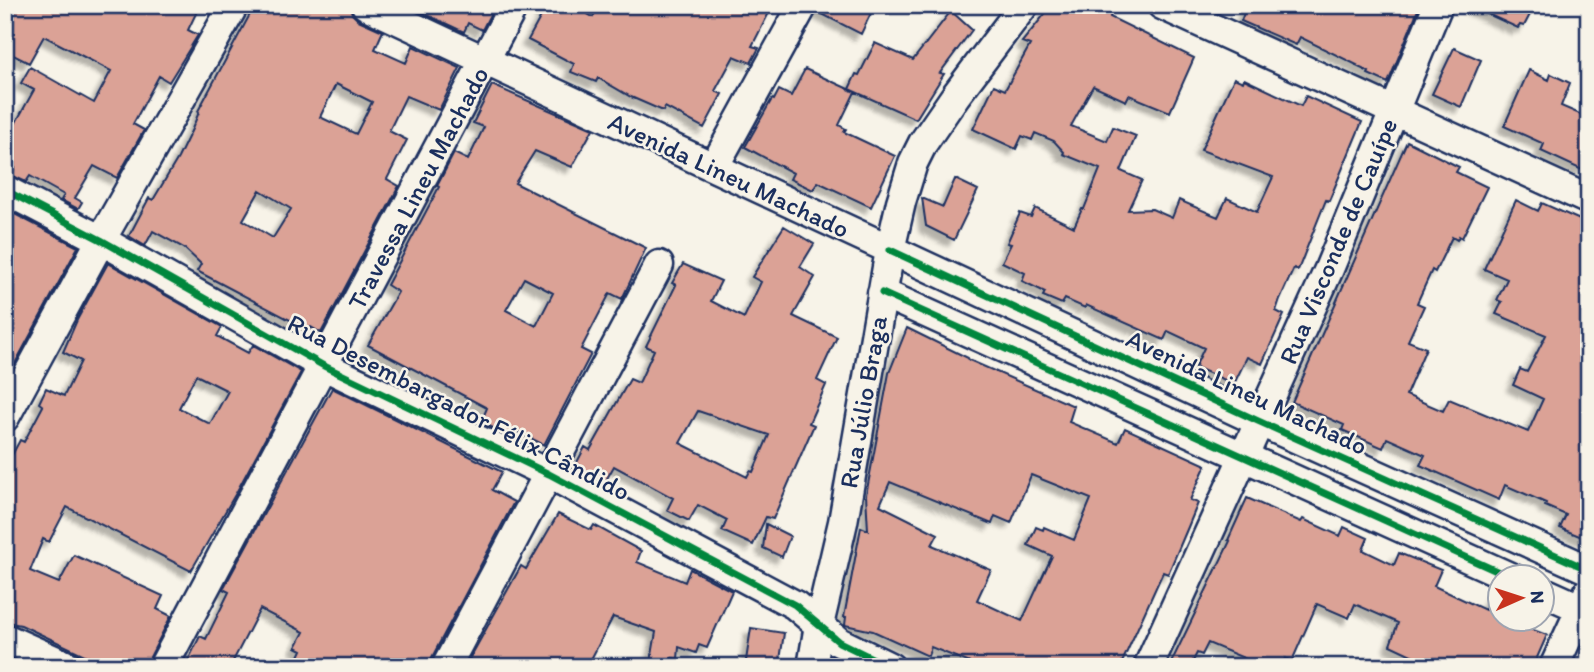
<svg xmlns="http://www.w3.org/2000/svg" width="1594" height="672" font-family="Itim,sans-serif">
	<defs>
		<filter id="shadow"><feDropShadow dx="-6" dy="6" stdDeviation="2" flood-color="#0004"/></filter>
	</defs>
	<rect width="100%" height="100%" fill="#f7f3e8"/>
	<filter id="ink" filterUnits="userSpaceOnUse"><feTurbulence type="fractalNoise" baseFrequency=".0143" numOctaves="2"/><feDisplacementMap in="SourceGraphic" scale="14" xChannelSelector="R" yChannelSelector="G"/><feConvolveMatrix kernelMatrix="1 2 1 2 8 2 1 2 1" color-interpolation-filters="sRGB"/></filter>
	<g filter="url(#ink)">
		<!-- building -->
		<path fill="#dba296" stroke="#1b2f5e" stroke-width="2" fill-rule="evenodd" filter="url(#shadow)" d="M5,5h195l-12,25 10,5 -29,47 -10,-6 -26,48 11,6 -27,48 -23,-12 -19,32 7,4 -4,7 -17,-9 3,-5 -34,-19 -4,6 -15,-7 4,-7 -10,-6v-20l29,-52 -13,-7 9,-16 64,36 17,-32 -67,-35 -15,27 -24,-12z
			M255,5h95l2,9 6,6 25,11 -8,18 31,14 7,-17 47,22 -21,42 -33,-14 -17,35 18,9 -20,39 12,7 -78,147 -10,-6 -2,3 -112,-59 4,-7 -17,-16 -31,-17 -8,15 -16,-10 20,-38 4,2 25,-42 14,-29 7,-17 -1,-1zM336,84l36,18 -16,32 -36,-17zM260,190l31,19 -18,29 -30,-18z
			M406,5h89l-13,25 -14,-7 -4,9z
			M547,5h25l21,12 6,-12h174l-21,41 7,2 -8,15 -17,-7 -19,35 7,3 -18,34 -39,-21 -2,4 -32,-14 -33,-19 -2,4 -25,-10 3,-8 -46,-24z
			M820,5h36l15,8 -10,21 -43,-22z
			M1052,5h39l20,9 -1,3 84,41 -24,54 -41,-17 -3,6 -33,-15 -22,40 36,15 6,-14 23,9 -15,35 21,9 -14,30 24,-1 20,9 7,-18 39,17 9,-19 30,14 16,-35 -72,-27 33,-72 9,4 1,-3 57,27 5,-10 56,26 -33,79 -3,-1 -28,70 -4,-2 -14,31 -4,12 8,4 -22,49 -15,-7 -13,27 -39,-17 9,-19 -36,-17 -4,9 -78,-35 -1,3 -20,-9 -3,5 -19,-8 2,-4 -23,-11 3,-8 -23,-11 9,-18 -4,-1 13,-30 11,4 4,-9 39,19 8,-18h2l16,-40 -37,-15 1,-2 -10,-11 -19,-8 -3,7 -10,-4 -6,13 -43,-20 21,-44 11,5 25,-45 -8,-3z
			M1247,5h173l-32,78 -20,-9 1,-2 -13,-6 1,-1 -57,-28 -4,8 -55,-24z
			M1468,5h67l-11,21 -4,-1 -2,3z
			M951,11l21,19 -32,43 4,1 -28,45 -67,-30 7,-15 3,1 16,-32 38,17z
			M1454,48l27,12 -20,47 -29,-13z
			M805,69l50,23 -16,33 7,4 -2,3 51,24 -24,51 -53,-25 -5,8 -23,-11 3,-6 -48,-26 27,-48 2,1 5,-10 12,6z
			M1529,70l20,10 2,-6 19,9 -9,23 28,12v38l-7,14 -41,-19 3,-7 -40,-18z
			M492,85l101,44 -21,38 -37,-16 -20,32 131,65 -24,51 -12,-6 -29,56 10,5 -47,91 -27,-14 -4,7 -32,-16 6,-14 -119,-63 30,-53 -11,-7 52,-98 -2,-1 17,-33 14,7 16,-33 -11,-4zM524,278l29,15 -17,33 -30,-16z
			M1407,141l52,26 -3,5 31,15 -25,51 -3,-2 -2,4 -5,-3 -17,35 -3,-2 -15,33 7,3 -16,35 18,7 -20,47 37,16 6,-12 79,33 15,-33 -30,-14 7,-16 7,3 19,-37 -50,-21 6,-12 -5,-2 10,-21 -23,-10 32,-69 22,11 4,-8 47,21v316l-29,-12 6,-13 -21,-9 1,-3 -41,-18 -6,15 -79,-35 5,-10 -38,-17 -4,10 -41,-18 2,-5 -52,-23z
			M955,179l23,11 -24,50 -28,-14 -4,-28 21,9z
			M5,209l73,38 -73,135z
			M784,226l30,18 -14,23 15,10 -22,39 44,21 -20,43 9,5 -17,38 5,2 -41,94 -7,-2 -13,28 -31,-14 5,-11 -29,-15 -9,16 -22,-11 6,-12 -59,-32 -10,18 -30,-16 11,-21 5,3 40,-71 9,4 15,-33 -8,-4 30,-61 -4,-2 11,-19 38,17 -10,20 33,17 17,-36 -9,-5zM698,411l71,24 -16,37 -3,-1 -3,6 -67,-34z
			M108,263l114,64 -5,9 31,17 5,-8 48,27 -65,121 -45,78 -124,-64 -18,35 -6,-3 -13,32 29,12 15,-28 89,41 -6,13 14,7 -26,51h-35l-89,-42 -16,-3v-154l15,-28 4,2 19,-36 -4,-3 7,-15 18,8 17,-35 -18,-9 14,-32zM196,375l32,16 -18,33 -31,-16z
			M907,328l61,30 1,2 105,46 -5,16 49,21 7,-15 81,37 -16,35 8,3 -10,24 -20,47 -5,-2 -43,95h-140l-49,-20 -3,9 -55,-25 -28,-6 1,-8h-2l17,-90 7,3 -2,-35 23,-122zM1031,475l60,24 -17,41 -30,-13 -1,3 -7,-3 -8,18 24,11 -30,65 -45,-21 14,-30 -59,-25 6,-11 -58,-29 10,-23 102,42 3,-8 16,7z
			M332,388l170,84 -10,18 22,12 -83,157 -2,8h-135l8,-17 -6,-3 8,-15 -44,-23 -30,58h-45l15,-31 6,3 23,-47 -6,-3z
			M1247,498l54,24 2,-3 37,17 4,-9 24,11 -5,12 31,15 5,-12 42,17 -7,16 51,24 9,-20 6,30h7l40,15 -14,32h-96l-47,-22 8,-22 -43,-19 -6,14 -32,-14 -25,57 -7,-3 -4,9h-16l-57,-24 -6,12 -5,-2 -7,14h-21l61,-126 -2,-1z
			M558,514l33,16 3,-5 47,26 -4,11 48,20 5,-13 42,22 -25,57 -8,-3 -3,8 -17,-6 -1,12 -6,-1 -1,9h-21l6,-35 -43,-15 -26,50h-38l-5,-2 -1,2h-78l56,-101 5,3z
			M766,524l24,12 -8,21 -19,-9z
			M751,628l33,5 -5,34h-34z"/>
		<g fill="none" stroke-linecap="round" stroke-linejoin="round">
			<!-- minor casing -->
			<g stroke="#1b2f5e" stroke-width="33">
				<path id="minor" d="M366,5l892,416 331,149
					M1162,5l427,195
					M714,167l89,-162
					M5,190l96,50 223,126 225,108 246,131 44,37 51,25
					M882,293l630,285
					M5,417l96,-177 133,-235
					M1542,591l47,21
					M5,638l65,29
					M163,667l351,-662
					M446,667l213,-402
					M812,667l7,-42 24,-103 47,-272 11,-48 12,-39 10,-20 33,-48 68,-90
					M1148,667l181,-398 109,-264
					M1554,667l35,-76"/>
			</g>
			<!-- minor -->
			<use href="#minor" stroke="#f7f3e8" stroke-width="28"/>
			<!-- cycleway casing -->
			<g stroke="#f7f3e8" stroke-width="11">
				<path id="cycleway" d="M5,190l96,50 223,126 225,108 246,131 44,37 51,25
					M890,250l368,171 331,149
					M882,293l630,285"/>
			</g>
			<!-- cycleway -->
			<use href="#cycleway" stroke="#00873e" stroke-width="7"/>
		</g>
	</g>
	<g text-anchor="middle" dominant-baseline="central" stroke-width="5" stroke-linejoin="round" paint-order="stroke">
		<!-- street labels -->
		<g font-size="26" fill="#1b2f5e" stroke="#f7f3e8">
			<text transform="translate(729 175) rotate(25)">Avenida Lineu Machado</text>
			<text transform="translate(418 188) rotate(-62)">Travessa Lineu Machado</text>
			<text transform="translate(1338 241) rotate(-67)">Rua Visconde de Cauípe</text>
			<text transform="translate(1247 392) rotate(25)">Avenida Lineu Machado</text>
			<text transform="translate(863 402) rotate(-80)">Rua Júlio Braga</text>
			<text transform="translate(459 407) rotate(27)">Rua Desembargador Félix Cândido</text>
		</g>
	</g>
	<!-- margin -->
	<rect width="1594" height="672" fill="none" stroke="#f7f3e8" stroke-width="28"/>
	<rect x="14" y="14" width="1566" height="644" fill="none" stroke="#1b2f5e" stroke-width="2.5" filter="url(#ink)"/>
	<!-- north arrow -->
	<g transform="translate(1521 598) rotate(87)"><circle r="33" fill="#f7f3e8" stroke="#9fa5b1" stroke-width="2"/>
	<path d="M0-5L12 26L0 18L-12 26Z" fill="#c8321e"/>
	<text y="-10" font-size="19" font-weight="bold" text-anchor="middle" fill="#1b2f5e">N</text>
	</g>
</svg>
